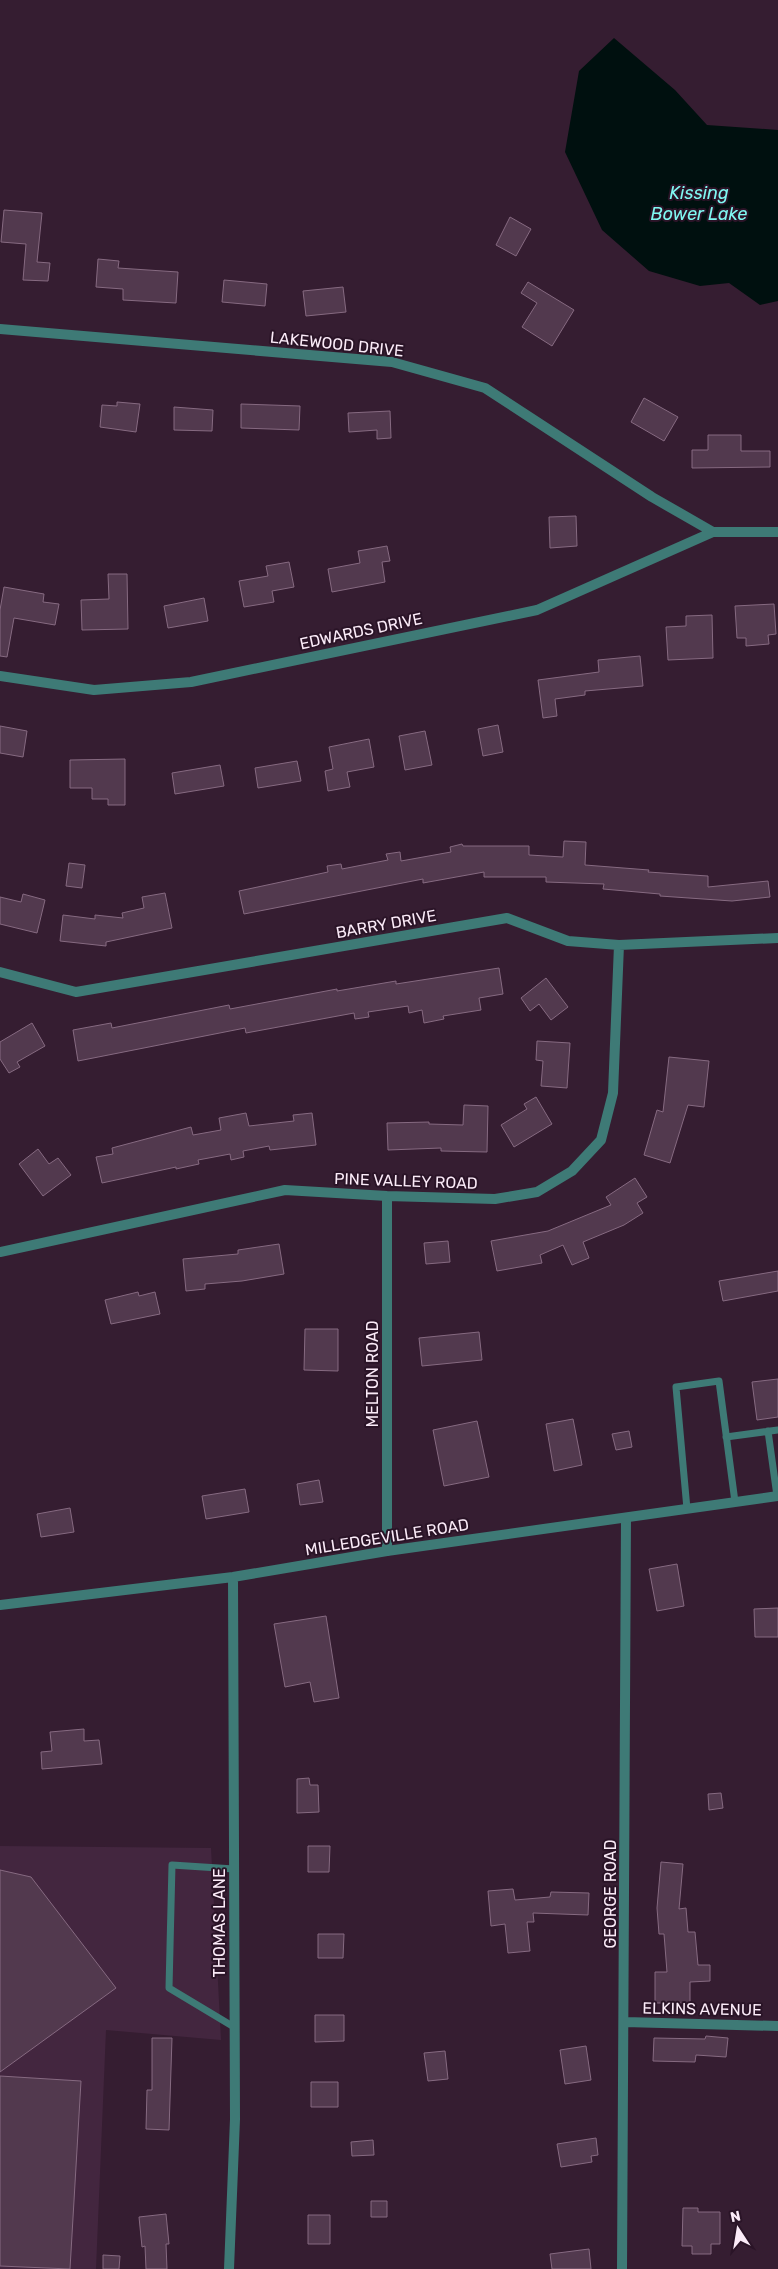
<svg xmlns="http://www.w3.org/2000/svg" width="778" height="2269" font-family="Rubik,sans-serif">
	<rect width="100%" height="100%" fill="#351d31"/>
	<!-- built -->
	<path fill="#43263f" d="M0,1846l211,2 10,192 -115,-10 -10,239h-96z"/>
	<!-- water -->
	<path fill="#00100f" d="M614,38l61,52 32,35 71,5v171l-18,4 -31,-22 -29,3 -51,-15 -47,-41 -37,-78 14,-81z"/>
	<!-- building -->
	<path fill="#52394e" stroke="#866a81" d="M4,210l38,3 -5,49 13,1 -2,18 -25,-1 3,-36 -25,-2z
		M510,217l21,12 -15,27 -20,-11z
		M98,259l21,2 -1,7 60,4 -2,31 -53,-3v-11l-27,-2z
		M224,280l43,4 -2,22 -43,-4z
		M528,282l46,28 -22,36 -30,-19 15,-24 -16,-10z
		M343,287l3,25 -40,4 -3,-25z
		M644,398l34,19 -14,24 -33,-19z
		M117,402l23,2 -4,28 -36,-5 2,-22 15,1z
		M241,404l59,2 -1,24 -58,-2z
		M174,407l39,3 -1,21 -38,-1z
		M390,411l1,27 -14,1v-9l-28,2 -1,-19z
		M708,435h33v16h29v16l-78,1v-18h16z
		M576,516l1,30 -27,2 -1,-31z
		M387,546l3,15 -8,1 3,20 -53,10 -4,-23 32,-6 -2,-12z
		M289,562l5,25 -22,4 2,11 -30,5 -5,-26 29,-5 -2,-10z
		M108,574h19l1,55 -46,1 -1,-30 28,-1z
		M4,587l40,7 -1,8 16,2 -4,21 -41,-7 -7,39 -7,-1v-46z
		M204,598l4,23 -40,7 -4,-22z
		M774,604l2,30 -8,1 1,9 -23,2v-8h-9l-2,-32z
		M712,615l1,43 -45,2 -2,-33 20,-1v-10z
		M640,656l3,30 -58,5v4l-30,4 2,17 -14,2 -5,-38 61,-8 -1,-12z
		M498,725l5,27 -20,4 -5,-27z
		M0,726l27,5 -4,26 -23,-4z
		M425,731l7,34 -27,5 -6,-34z
		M369,739l5,28 -27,5 3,15 -22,4 -3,-20 8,-2 -4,-22z
		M125,759v46h-17v-6h-16v-11h-22v-28z
		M297,761l4,20 -43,7 -3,-20z
		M220,765l4,21 -49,8 -3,-21z
		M564,841l22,1 -1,23 64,5 -1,2 60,4v11l60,-6 2,16 -38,4 -72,-5v-2l-57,-5 1,-5 -58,-2v-5h-62v-5l-61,11v-4l-179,35 -5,-23 89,-19 -1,-6 14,-2 1,5 46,-9 -2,-6 14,-2 1,9 50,-9 -1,-5 12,-3 1,2h66v9l34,2z
		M69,863l16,2 -3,23 -16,-2z
		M165,893l7,35 -66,14v4l-46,-5 3,-26 32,4v-4l28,3 -1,-5 22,-5 -2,-11z
		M23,894l22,6 -8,33 -37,-9v-27l21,5z
		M499,968l4,26 -24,4 2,12 -38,6 1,3 -20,4 -2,-13 -13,3 -1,-7 -40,6 1,5 -14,2 -1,-6 -108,20 -1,-5 -167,33 -5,-31 38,-7 1,5 117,-23 1,4 107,-20v2l59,-10v3z
		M546,978l22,29 -17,13 -12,-16 -9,7 -9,-13z
		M32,1023l13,23 -28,16 3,5 -11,6 -9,-14v-17z
		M537,1041l33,2 -3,45 -26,-2 2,-25 -7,-1z
		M669,1057l40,4 -5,46 -16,-2 -18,58 -26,-8 13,-45 6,2z
		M536,1097l16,27 -38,23 -13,-22 26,-16 -3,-5z
		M464,1105l24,1 -1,46 -46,-1v-3l-53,2 -1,-27 42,-1v2l34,1z
		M246,1113l3,13 45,-5 -1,-6 19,-2 4,32 -46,5 -1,-4 -26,5 1,6 -13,3 -1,-6 -32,6 1,4 -23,5v-2l-74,16 -6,-26 17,-3 -1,-6 79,-21 2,8 28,-5 -2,-12z
		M38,1149l11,15 9,-6 13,17 -28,21 -24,-32z
		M635,1178l12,19 -10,6 6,10 -19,12 -41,17 6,16 -17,7 -9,-20 -23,10 2,8 -45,8 -6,-30 57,-10 63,-26 -5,-8z
		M448,1241l2,21 -24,2 -2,-21z
		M279,1244l5,30 -42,7 -37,3v5l-19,2 -3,-32 55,-5v-4z
		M778,1271v20l-55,10 -4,-20z
		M138,1292l1,4 16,-4 5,22 -49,10 -6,-24z
		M305,1329h33v42l-34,-1z
		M479,1332l3,28 -60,6 -3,-28z
		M778,1379v38l-21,3 -5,-38z
		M573,1419l9,46 -28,6 -8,-47z
		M477,1421l12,56 -45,9 -11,-56z
		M629,1431l3,16 -16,3 -4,-16z
		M319,1480l4,22 -23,3 -3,-21z
		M245,1489l4,23 -43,7 -4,-23z
		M70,1508l4,24 -33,5 -4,-23z
		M677,1564l7,42 -27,5 -8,-42z
		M778,1608v29h-23l-1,-28z
		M326,1616l13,82 -25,4 -4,-20 -25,5 -11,-63z
		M84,1729v12l15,-1 3,24 -60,5 -1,-17 11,-1 -2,-19z
		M309,1778l1,7h8l1,27 -22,1v-34z
		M721,1793l2,15 -14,2 -1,-16z
		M308,1846h22l-1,26h-21z
		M661,1862l22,2 -4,45 7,-1 2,24h7l3,33h12v16l-20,1v21h-35v-31h12l-3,-38h-5l-2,-26z
		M0,1870l31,7 85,111 -116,84z
		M513,1889l2,11 35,-3 1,-5 38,1 -1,22 -55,-2 1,9h-7l3,29 -22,2 -3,-29 -14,2 -3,-35z
		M318,1934h26l-1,24h-25z
		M315,2015h29v26l-29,1z
		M706,2036l22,2 -2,19 -30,-2 -1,7 -42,-1 1,-23 51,1z
		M152,2038h20l-3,92 -23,-1 1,-39h5z
		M586,2046l5,34 -26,4 -5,-34z
		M445,2051l3,28 -20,2 -4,-28z
		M0,2076l81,5 -11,188 -70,-3z
		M311,2082h27v25h-27z
		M596,2138l2,17 -7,1 1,6 -31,5 -4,-23z
		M373,2140l1,15 -22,1 -1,-14z
		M371,2201h16v16h-16z
		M683,2208h15v4h22v32h-9v10h-19v-8h-10z
		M166,2214l3,30h-3l1,25h-21l-1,-23 -3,1 -3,-30z
		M308,2215h22v29h-22z
		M589,2249l2,20h-39l-2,-15z
		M103,2255l17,1 -1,13h-16z"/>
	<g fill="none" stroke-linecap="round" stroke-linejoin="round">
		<!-- service -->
		<path stroke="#3e7a76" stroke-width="7" d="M768,1431l9,65
			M726,1437l52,-7
			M687,1509l-11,-122 43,-6 16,121
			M234,1869l-62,-4 -3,123 65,39"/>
		<!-- minor -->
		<path stroke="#3e7a76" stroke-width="10" d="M0,329l392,33 93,26 167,109 61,35h65
			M0,676l94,14 97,-8 346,-72 176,-78
			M0,972l76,20 431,-74 61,23 51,4 159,-7
			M387,1196v355
			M0,1252l285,-62 102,6 108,3 42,-7 35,-21 29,-31 12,-47 6,-148
			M625,2022l153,4
			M622,2269l4,-751"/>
		<!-- tertiary -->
		<path stroke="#3e7a76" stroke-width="10" d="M0,1605l233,-28 154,-26 391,-55
			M229,2269l6,-150 -2,-542"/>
	</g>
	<g text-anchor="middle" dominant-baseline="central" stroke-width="4" stroke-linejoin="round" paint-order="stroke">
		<!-- street labels -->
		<g font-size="16" fill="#fbebf8" stroke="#2a1427">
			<text transform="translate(337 344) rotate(6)">LAKEWOOD DRIVE</text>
			<text transform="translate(361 631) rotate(-12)">EDWARDS DRIVE</text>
			<text transform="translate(386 924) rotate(-10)">BARRY DRIVE</text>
			<text transform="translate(406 1181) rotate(2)">PINE VALLEY ROAD</text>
			<text transform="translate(372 1374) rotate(-90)">MELTON ROAD</text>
			<text transform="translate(387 1537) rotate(-9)">MILLEDGEVILLE ROAD</text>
			<text transform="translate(610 1894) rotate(-90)">GEORGE ROAD</text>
			<text transform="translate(219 1923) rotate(-90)">THOMAS LANE</text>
			<text transform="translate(702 2009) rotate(1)">ELKINS AVENUE</text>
		</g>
		<!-- water labels -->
		<g font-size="18" font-style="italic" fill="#80f8f2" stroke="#2a1427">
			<text x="699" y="193">Kissing<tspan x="699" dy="21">Bower Lake</tspan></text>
		</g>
	</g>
	<!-- north arrow -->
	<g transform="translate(738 2229) rotate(348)" stroke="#2a1427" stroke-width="4" paint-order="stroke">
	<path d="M0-4L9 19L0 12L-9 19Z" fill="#fbebf8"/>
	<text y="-8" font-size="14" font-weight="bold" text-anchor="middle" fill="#fbebf8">N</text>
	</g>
</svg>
